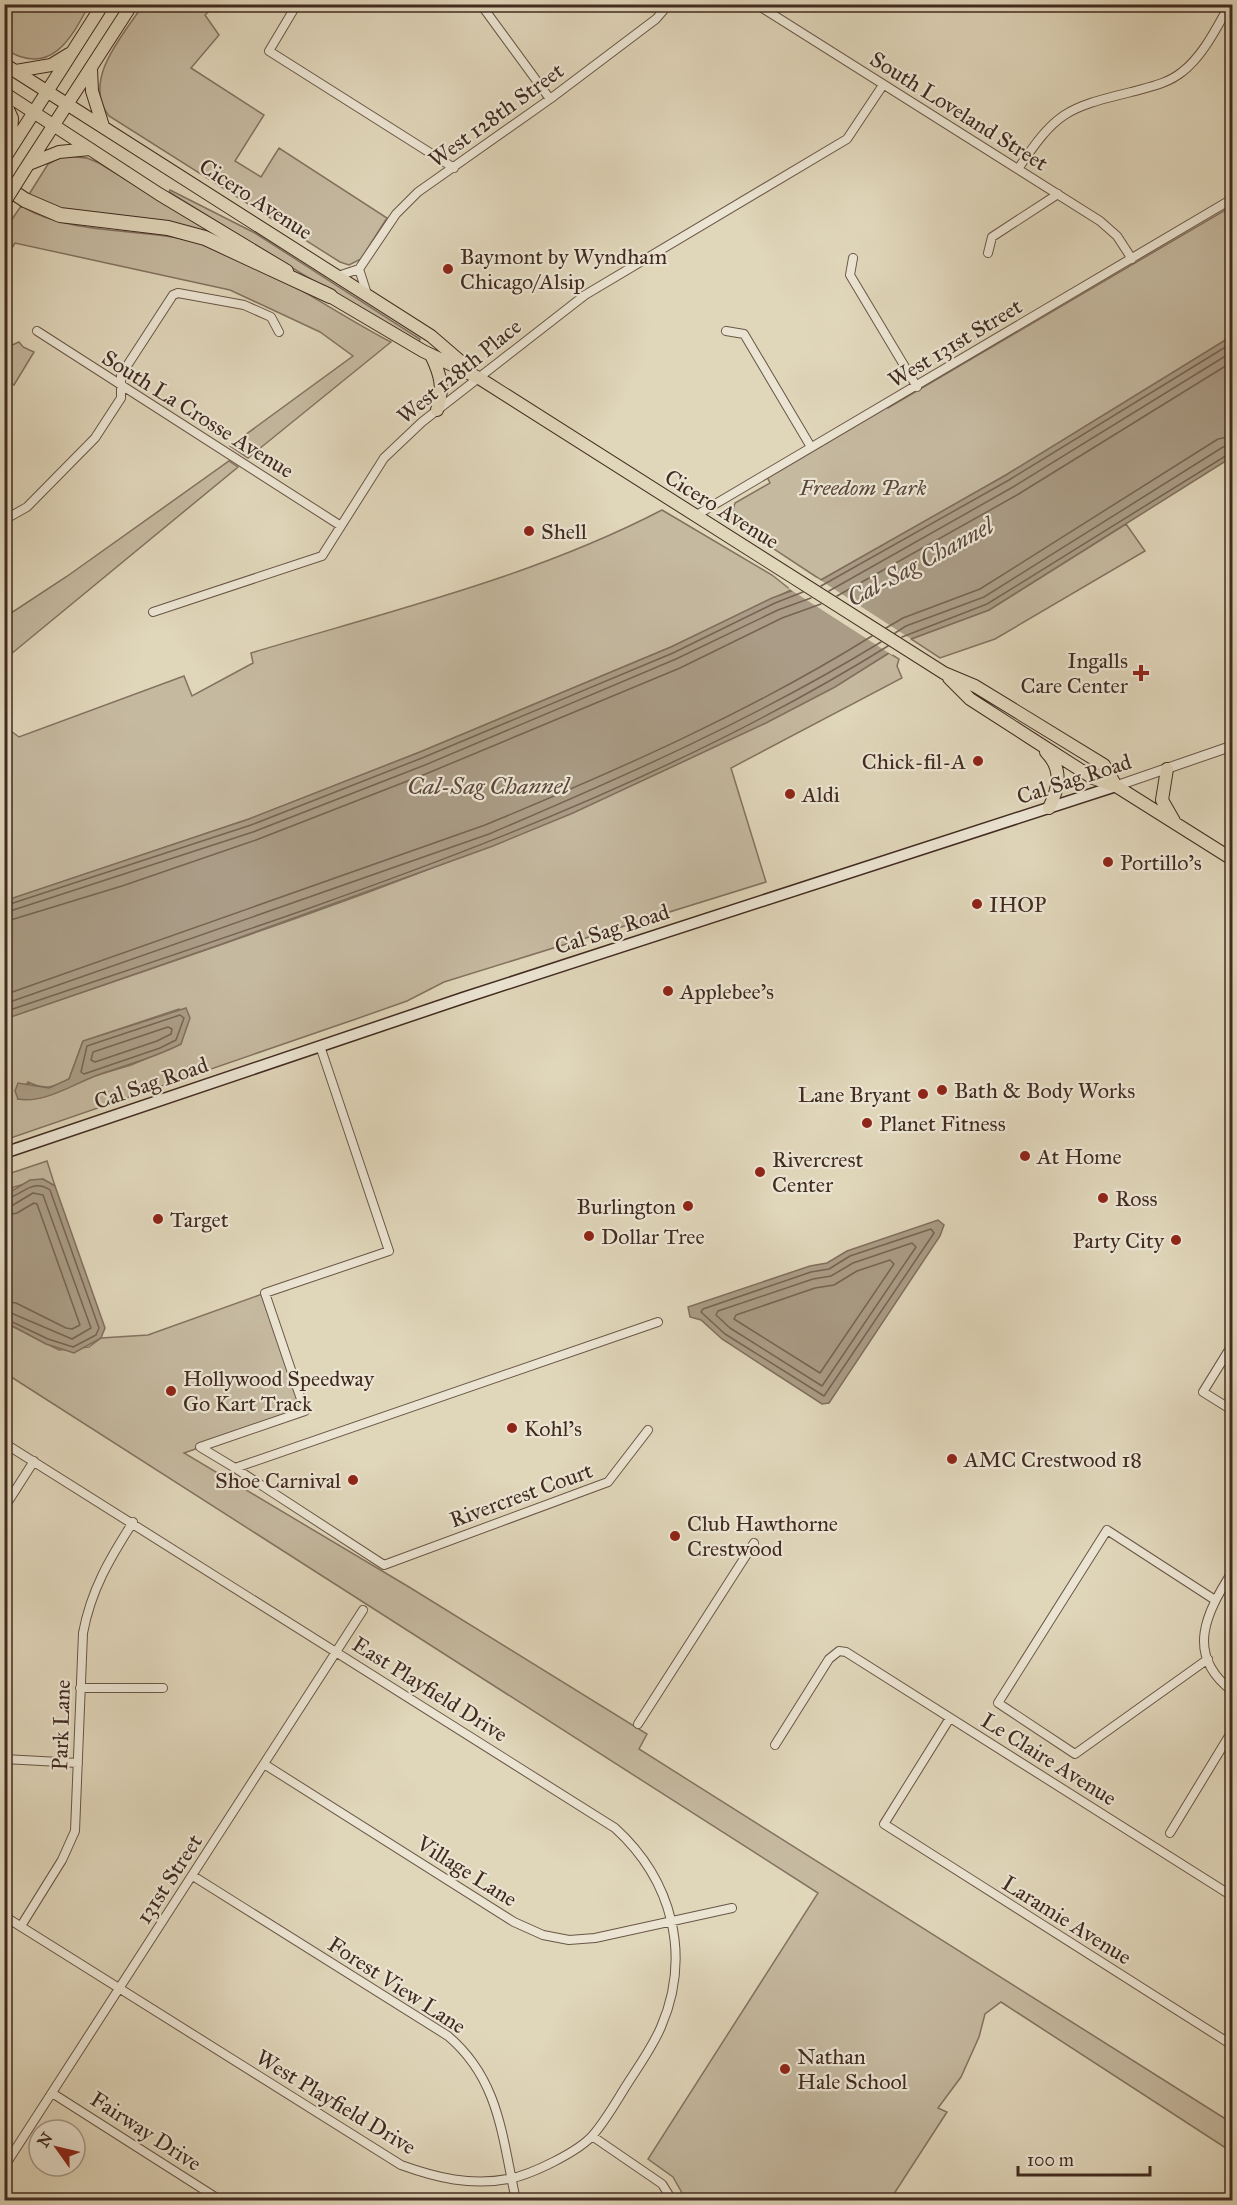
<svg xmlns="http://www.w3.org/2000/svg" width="1237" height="2205" font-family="'IM FELL Great Primer',serif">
	<rect width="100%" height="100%" fill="#e0d6ba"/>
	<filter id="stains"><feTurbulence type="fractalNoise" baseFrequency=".00333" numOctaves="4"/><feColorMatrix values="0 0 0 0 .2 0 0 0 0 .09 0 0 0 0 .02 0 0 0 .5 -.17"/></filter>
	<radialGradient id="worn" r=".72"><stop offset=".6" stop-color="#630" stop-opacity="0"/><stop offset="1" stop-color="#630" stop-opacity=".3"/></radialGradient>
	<!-- green -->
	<path fill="#c5b9a0" stroke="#837260" stroke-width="1.5" fill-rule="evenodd" d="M30,4h59v1c-18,34 -39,73 -84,44v-35z
		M143,5h73l-11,10 14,20 -28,33 73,47 -29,46 26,16 18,-29 108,70 -26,41 -12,6 -9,-3 -231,-146c-28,-36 15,-82 34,-111z
		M63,156l24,2 12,5 118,72 -159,-26 -30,-13 20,-32z
		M170,190l85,43 165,106 -1,3 -50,-27 -200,-123z
		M21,206c55,32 123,20 183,38 64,20 127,67 187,98l-143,116 -18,-12 123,-90 -33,-24 -90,-42 -215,-47 -10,16 -1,-28z
		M1232,206v130l-226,139 -185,105 -91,-60 5,-17 35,-20 -4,-8 120,-70 2,3z
		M19,342l4,5 11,5 -20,33 -9,-6v-31z
		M229,461l9,6 -233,192v-42l61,-40z
		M662,510l110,65 19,15 -120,57 -251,105 -171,67 -244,82 -1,-175 15,11 165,-61 8,20 61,-33 -2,-10c139,-42 282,-76 411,-143z
		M1126,524l19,27 -150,88 -55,19 -29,-19 78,-29z
		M889,653l10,6 -2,7 5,12 -171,90 35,114 -322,100 -37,19 -51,18 -351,121 -1,-121c219,-75 440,-147 650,-244 81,-37 160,-75 235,-122zM179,1009l2,35 -50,21 -113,34 10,-17c16,8 26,6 41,-3l14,-38z
		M47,1161l8,25 -12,-7 -29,8 -9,8v-20z
		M265,1293l40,118 -121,42 225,134 238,147 -8,15 593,374v29l-231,-150 -16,12 -6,23 -18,40 -23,31 9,4 -57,88h-204l-13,-23 -25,-18 170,-266 -813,-520 -1,-51 55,28 30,-3 12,-9 47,-3z"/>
	<!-- water -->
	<path fill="#aa9c86" stroke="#806f5d" stroke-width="1.5" d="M1232,336v121l-243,153 -78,29 -76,48 -69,36 -193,90 -80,33 -274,99 -214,74 -1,-118 245,-82 171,-67 251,-105 101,-49 49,-18 185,-105z
		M186,1008l4,10 -9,26c-27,14 -55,21 -83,31 -25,9 -54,29 -80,24l-3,-8 3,-8 31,5 20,-9 14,-38z
		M43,1179l12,7 50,142 -4,10 -27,15 -28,-9 -41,-22v-127l25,-15z
		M938,1220l6,5 -4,11 -111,167 -7,1 -100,-65 -21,-19 -11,-3 -2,-10 122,-41 17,-3 20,-12z"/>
	<!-- pier -->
	<path fill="#e0d6ba" d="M817,578l94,61 -3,5 -16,11 -104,-67z"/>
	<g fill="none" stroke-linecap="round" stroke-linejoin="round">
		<!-- shore -->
		<path stroke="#766453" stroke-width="1.5" d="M821,586l188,-106 223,-137
			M829,591l184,-104 219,-135
			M837,596l180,-101 215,-133
			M886,628l17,-10 77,-29 238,-150 14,-3
			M895,633l11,-7 78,-29 239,-150 9,-2
			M902,637l85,-33 245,-152
			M4,906l247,-81 171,-67 251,-105 102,-50 28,-11
			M4,913l249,-81 172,-67 251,-106 102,-49 33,-12
			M4,922l118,-36 134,-46 172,-67 252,-105 102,-50 39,-14
			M4,995l481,-170c133,-55 265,-113 387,-189
			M4,1004l485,-170c134,-57 268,-116 392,-192
			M4,1012c300,-102 614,-198 884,-366
			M180,1015l4,3 -8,22 -16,8 -76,26 -3,-2 6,-26z
			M168,1027l4,2 -1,5 -14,7 -62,21 -4,-2 2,-8z
			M4,1199c18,-2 27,-22 46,-9l49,138 -3,7 -23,12 -25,-8 -44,-21
			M4,1207l9,-2 20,-12 10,2 48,133 -19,11 -68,-29
			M4,1216l13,-3 17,-10 3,1 43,121 -8,4 -6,-1 -50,-25 -12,-2
			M931,1229l3,4 -110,163 -99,-62 -24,-22 2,-3 108,-37 18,-3 21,-13z
			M912,1243l4,4 -94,139 -92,-58 -14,-13 2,-4 95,-32 18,-3 22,-13z
			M890,1260l4,4 -74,109 -86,-54 2,-4 79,-27 19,-3 23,-14z"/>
		<!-- minor casing -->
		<g stroke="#695646" stroke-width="10">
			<path id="minor" d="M297,4l-28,47 185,117
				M756,4l344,217 17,15 15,23
				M482,6l68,93
				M1018,169c38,-57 48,-61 113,-77 18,-5 36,-8 51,-20 21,-16 35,-45 48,-68
				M988,253l4,-16 66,-43
				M853,258l-3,17 67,112
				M359,269l8,25
				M338,276l21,-7 37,-55 22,-22 132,-93 106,-80 13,-15
				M37,331l304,195
				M726,331l18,3 67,113
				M695,516l537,-317
				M4,520l23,-13 68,-69 26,-40v-23l52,-80 5,-2 66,12 27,12 8,15
				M153,612l169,-56 62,-98 38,-36 163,-127 262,-156 36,-54
				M320,1046l69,205 -124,42 40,118 -105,36 35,21 423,-146
				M1232,1345l-29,47 29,18
				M4,1443l611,385c57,52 77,127 46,199 -9,21 -23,40 -35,59 -10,16 -20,34 -33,49 -15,17 -62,40 -85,44 -37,7 -71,-1 -107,-14l-397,-249
				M235,1468l149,97 224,-83 40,-52
				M4,1508l30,-47
				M1232,1572c-25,40 -48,82 0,119
				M1208,1659l-133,95 -77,-51 109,-173 108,70
				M80,1688h83
				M950,1718l-66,106 348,221
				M638,1724l116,-181
				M775,1745l54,-86 10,-8 7,1 386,244
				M4,1759l74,4
				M264,1764l250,158 29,13 26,5 26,-2 137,-30
				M1170,1833l62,-102
				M193,1876l255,160c52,44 54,102 68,164
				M21,1926l41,-66 13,-29 8,-198c8,-43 27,-75 50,-111
				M52,2093l168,107
				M592,2136l70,48 10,16
				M4,2167l359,-557"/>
		</g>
		<!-- tertiary casing -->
		<g stroke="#695646" stroke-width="11">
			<path id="tertiary" d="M1116,786l116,-40"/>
		</g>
		<!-- secondary casing -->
		<g stroke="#412b20" stroke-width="13">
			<path id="secondary" d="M4,1153l459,-155 653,-212"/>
		</g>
		<!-- primary casing -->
		<g stroke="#412b20" stroke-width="14">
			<path id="primary" d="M4,64l427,272 36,31
				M91,69l1,22 11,35
				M16,71l35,-6 18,-11
				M4,93l155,101 128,77
				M4,101l8,17 -2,31
				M4,159l99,-155
				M29,164l30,-12 31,-3
				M24,171l108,-167
				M323,292l100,59 56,27 465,295 31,13 129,79 12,21
				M431,355c10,20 13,34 6,55
				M949,678l21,21 62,40 61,39 23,8 116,73
				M1046,752c17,17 13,36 3,56
				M1167,769l-5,31 12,21"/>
		</g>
		<!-- motorway casing -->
		<g stroke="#412b20" stroke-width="16">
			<path id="motorway" d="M4,186l21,14 35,15 108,13 37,10 125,58"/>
		</g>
		<!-- minor -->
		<use href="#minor" stroke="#ebe4d2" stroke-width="8"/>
		<!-- tertiary -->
		<use href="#tertiary" stroke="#ebe4d2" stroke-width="9"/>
		<!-- secondary -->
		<use href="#secondary" stroke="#ebe4d2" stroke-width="10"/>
		<!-- primary -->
		<use href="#primary" stroke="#e0d6ba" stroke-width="12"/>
		<!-- motorway -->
		<use href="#motorway" stroke="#e0d6ba" stroke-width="14"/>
		<!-- primary-bridge casing -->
		<g stroke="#412b20" stroke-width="14" stroke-linecap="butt">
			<path id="primary-bridge" d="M4,203l20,-32"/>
		</g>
		<!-- primary-bridge -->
		<use href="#primary-bridge" stroke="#e0d6ba" stroke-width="12"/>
	</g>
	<!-- markers -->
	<g fill="#8f2418" stroke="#ebe4d2" stroke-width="2">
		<circle cx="448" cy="269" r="6"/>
		<circle cx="529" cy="531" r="6"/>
		<path d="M1138 664h6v6h6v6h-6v6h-6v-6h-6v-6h6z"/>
		<circle cx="978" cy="761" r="6"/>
		<circle cx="790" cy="794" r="6"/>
		<circle cx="1108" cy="862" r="6"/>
		<circle cx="977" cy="904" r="6"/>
		<circle cx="668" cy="991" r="6"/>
		<circle cx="942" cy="1090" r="6"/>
		<circle cx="923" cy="1094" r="6"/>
		<circle cx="867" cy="1123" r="6"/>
		<circle cx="1025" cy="1156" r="6"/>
		<circle cx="760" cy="1172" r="6"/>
		<circle cx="1103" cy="1198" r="6"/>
		<circle cx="688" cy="1206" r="6"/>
		<circle cx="158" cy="1219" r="6"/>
		<circle cx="589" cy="1236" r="6"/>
		<circle cx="1176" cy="1240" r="6"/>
		<circle cx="171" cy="1391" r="6"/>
		<circle cx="512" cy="1428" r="6"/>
		<circle cx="952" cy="1459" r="6"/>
		<circle cx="353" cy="1480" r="6"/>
		<circle cx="675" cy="1536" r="6"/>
		<circle cx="785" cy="2069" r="6"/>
	</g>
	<g text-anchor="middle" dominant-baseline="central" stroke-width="4.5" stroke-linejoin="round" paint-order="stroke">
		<!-- street labels -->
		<g font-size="22" fill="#412b20" stroke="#ebe4d2">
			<text transform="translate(959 111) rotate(32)">South Loveland Street</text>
			<text transform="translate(496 115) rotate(-36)">West 128th Street</text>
			<text transform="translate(256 199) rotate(33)">Cicero Avenue</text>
			<text transform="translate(955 343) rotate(-31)">West 131st Street</text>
			<text transform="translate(459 371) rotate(-39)">West 128th Place</text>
			<text transform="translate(198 414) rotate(32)">South La Crosse Avenue</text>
			<text transform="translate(722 509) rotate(32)">Cicero Avenue</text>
			<text transform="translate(1074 779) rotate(-18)">Cal Sag Road</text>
			<text transform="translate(612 929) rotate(-18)">Cal Sag Road</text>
			<text transform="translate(151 1083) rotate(-19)">Cal Sag Road</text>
			<text transform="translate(521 1495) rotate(-20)">Rivercrest Court</text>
			<text transform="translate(430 1689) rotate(32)">East Playfield Drive</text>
			<text transform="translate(61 1725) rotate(-88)">Park Lane</text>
			<text transform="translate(1049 1759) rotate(32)">Le Claire Avenue</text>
			<text transform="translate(467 1871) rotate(32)">Village Lane</text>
			<text transform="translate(169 1879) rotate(-57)">131st Street</text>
			<text transform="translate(1067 1920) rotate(32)">Laramie Avenue</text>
			<text transform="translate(397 1985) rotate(33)">Forest View Lane</text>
			<text transform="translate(336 2102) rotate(31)">West Playfield Drive</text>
			<text transform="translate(146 2131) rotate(33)">Fairway Drive</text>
		</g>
		<!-- poi labels -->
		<g font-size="22" fill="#412b20" stroke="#ebe4d2" text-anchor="start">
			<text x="460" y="256">Baymont by Wyndham<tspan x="460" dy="25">Chicago/Alsip</tspan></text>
			<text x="541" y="531">Shell</text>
			<text x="1128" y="660" text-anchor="end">Ingalls<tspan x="1128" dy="25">Care Center</tspan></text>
			<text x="966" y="761" text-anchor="end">Chick-fil-A</text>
			<text x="802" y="794">Aldi</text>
			<text x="1120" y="862">Portillo's</text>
			<text x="989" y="904">IHOP</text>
			<text x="680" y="991">Applebee's</text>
			<text x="954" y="1090">Bath &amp; Body Works</text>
			<text x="911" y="1094" text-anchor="end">Lane Bryant</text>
			<text x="879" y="1123">Planet Fitness</text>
			<text x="1037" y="1156">At Home</text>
			<text x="772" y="1159">Rivercrest<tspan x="772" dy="25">Center</tspan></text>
			<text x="1115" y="1198">Ross</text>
			<text x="676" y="1206" text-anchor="end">Burlington</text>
			<text x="170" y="1219">Target</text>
			<text x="601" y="1236">Dollar Tree</text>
			<text x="1164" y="1240" text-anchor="end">Party City</text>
			<text x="183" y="1378">Hollywood Speedway<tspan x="183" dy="25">Go Kart Track</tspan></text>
			<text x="524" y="1428">Kohl's</text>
			<text x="964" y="1459">AMC Crestwood 18</text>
			<text x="341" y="1480" text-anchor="end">Shoe Carnival</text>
			<text x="687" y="1523">Club Hawthorne<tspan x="687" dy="25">Crestwood</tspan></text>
			<text x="797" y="2056">Nathan<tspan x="797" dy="25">Hale School</tspan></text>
		</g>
		<!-- park labels -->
		<g font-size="22" font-style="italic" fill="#5b473a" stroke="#ebe4d2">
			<text x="863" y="487">Freedom Park</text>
		</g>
		<!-- water labels -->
		<g font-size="24" font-style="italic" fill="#5b473a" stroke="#ebe4d2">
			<text transform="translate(920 562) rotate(-28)">Cal-Sag Channel</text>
			<text x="488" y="786">Cal-Sag Channel</text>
		</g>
	</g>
	<!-- margin -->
	<rect width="1237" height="2205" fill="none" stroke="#e0d6ba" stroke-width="24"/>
	<rect x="6" y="6" width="1225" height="2193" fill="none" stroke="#412b20" stroke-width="3"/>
	<rect x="12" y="12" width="1213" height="2181" fill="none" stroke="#412b20" stroke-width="1.5"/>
	<!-- north arrow -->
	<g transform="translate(57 2148) rotate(304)"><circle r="28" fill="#ebe4d2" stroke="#a79a8b" stroke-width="1.5"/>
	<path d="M0-4.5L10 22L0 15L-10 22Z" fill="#8f2418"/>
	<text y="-9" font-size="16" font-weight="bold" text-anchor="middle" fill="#412b20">N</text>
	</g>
	<!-- scale -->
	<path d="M1018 2166v9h132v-9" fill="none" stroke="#412b20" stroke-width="3"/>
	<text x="1027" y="2166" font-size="18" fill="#412b20" stroke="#ebe4d2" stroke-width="4.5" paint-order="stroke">100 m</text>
	<rect width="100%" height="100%" filter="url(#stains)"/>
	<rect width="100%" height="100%" fill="url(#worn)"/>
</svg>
